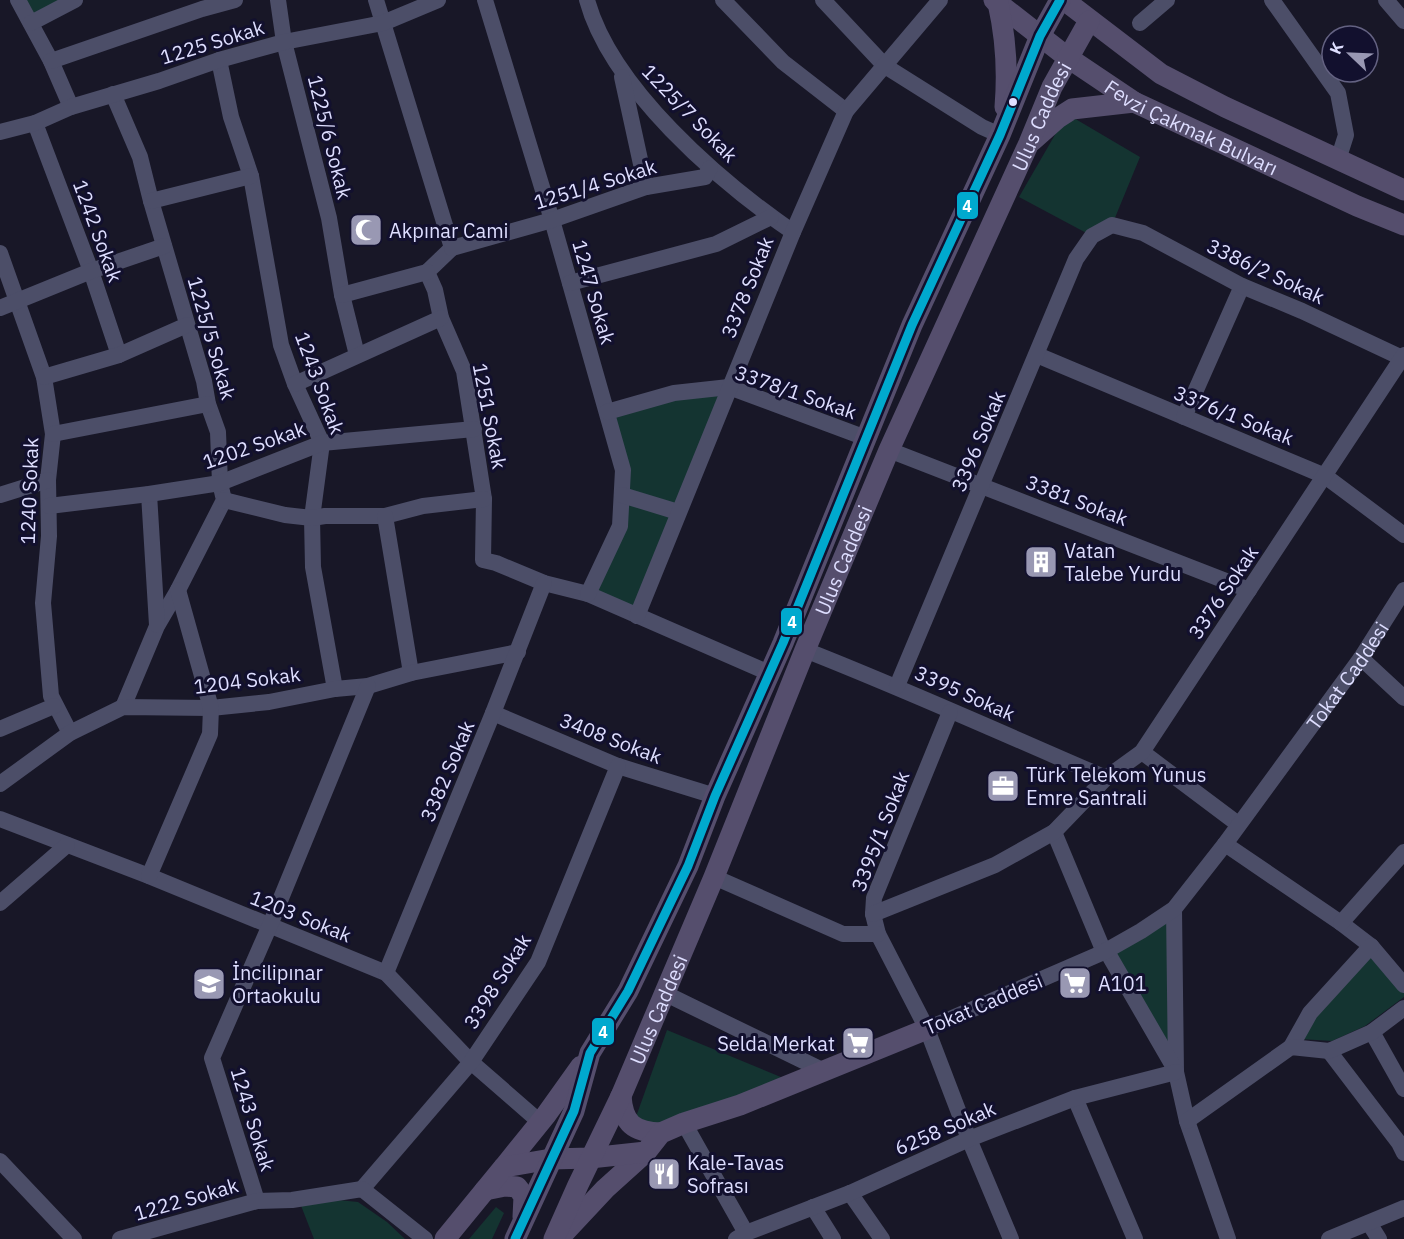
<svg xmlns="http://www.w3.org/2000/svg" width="1404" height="1239" font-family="'IBM Plex Sans',sans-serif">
	<rect width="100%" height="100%" fill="#181727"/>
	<!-- green -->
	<path fill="#143431" d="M18,0h57l-44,23z
		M1067,114l73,43 -28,68 -20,11 -73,-39z
		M729,387l-92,229 -49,-22 32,-68 3,-56 -16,-58z
		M1174,909l2,163 -70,-122z
		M1371,955l33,37v5l-39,29 -33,15 -32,-2 15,-24z
		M667,1030l121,50 -123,45 -27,-4 -1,-7z
		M328,1199l30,3 29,20 18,17h-91l-14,-36z
		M496,1207l8,6 -12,26h-23z"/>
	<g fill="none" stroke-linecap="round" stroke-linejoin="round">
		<!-- minor -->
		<g stroke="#4c4e68" stroke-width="16">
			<path d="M18,0l33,61 20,46"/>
			<path d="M278,0l6,42 45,176 13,77 15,60"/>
			<path d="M376,0l76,248 -25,24 8,18 6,28 23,53 20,128 -1,61 13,3 48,20 44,11 181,79"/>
			<path d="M485,0l67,220 71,250 -3,56 -32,68"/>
			<path d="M587,0c24,88 132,181 206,232"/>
			<path d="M723,0l60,62 63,49"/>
			<path d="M823,0l62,66 97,61 18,8"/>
			<path d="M1272,0l66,93 8,42 -8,25"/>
			<path d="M1386,0l18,21"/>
			<path d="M31,23l44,-23"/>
			<path d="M1140,23l27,-23"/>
			<path d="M219,60l12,57 20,59 30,169 14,39 27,59 -10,75 1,49 22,122"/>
			<path d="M51,61l151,-52 33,-9"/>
			<path d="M622,77l24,110"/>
			<path d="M113,94l27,63 11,44 53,180 4,23 10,28 2,51 4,17 -46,90 -21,36 -34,81"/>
			<path d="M35,123l56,148 28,84"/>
			<path d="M0,132l35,-9 36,-16 88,-26 60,-21 65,-18 99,-19 55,-23"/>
			<path d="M151,201l100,-25"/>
			<path d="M452,248l100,-28 94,-33 59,-10 5,-9"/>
			<path d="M0,253l44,124 9,57 -5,46 1,56 -6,67 8,93 19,37"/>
			<path d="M570,283l146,-39 55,-27"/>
			<path d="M342,295l85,-23"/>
			<path d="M0,308l91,-37 73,-25"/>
			<path d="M1037,355l288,121 79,59"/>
			<path d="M44,377l75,-22 68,-30"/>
			<path d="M295,384l146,-66"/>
			<path d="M607,412l67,-19 55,-6 137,51"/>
			<path d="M1184,417l58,-131"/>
			<path d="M53,434l155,-30"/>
			<path d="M889,450l360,140"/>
			<path d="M149,494l8,131"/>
			<path d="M0,495l48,-15"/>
			<path d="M622,495l56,17"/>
			<path d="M224,500l61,15 27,3 13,-2h60l38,-10 61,-7"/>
			<path d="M49,506l100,-12 71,-11 102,-40 152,-14"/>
			<path d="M385,516l26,157"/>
			<path d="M637,616l156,-384 53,-121 94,-111"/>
			<path d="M805,650c102,40 201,85 301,128"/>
			<path d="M1361,658l43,40"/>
			<path d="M897,686l179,-427 16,-23 20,-11 31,8 99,53 60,25 100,47"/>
			<path d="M950,712l-76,186 -1,16 5,20 49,95 42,110 42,100"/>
			<path d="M493,713l125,53 97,30"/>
			<path d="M0,729l54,-23"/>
			<path d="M1142,752l96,72"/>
			<path d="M0,784l70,-51 53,-26 88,1 58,-6 66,-13 33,-3 43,-13 107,-21"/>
			<path d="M0,819l149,57 237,97 85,89 70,61"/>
			<path d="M1054,832l50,120"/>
			<path d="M1225,844l116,79 30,23 33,39"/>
			<path d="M149,876l61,-142 1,-26 -33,-118"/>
			<path d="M714,877l129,57h35"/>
			<path d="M0,903l67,-58"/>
			<path d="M1174,909l2,163 11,49 41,118"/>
			<path d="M873,914l122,-49 59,-33 52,-54 36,-26 262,-397"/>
			<path d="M1341,923l63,-71"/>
			<path d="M1106,950l70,121"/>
			<path d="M386,973l107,-260 51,-130"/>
			<path d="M664,993l160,78"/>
			<path id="s1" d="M927,1029l177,-77 37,-21 33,-22 51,-65 136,-186 43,-68"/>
			<path d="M1372,1032l32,57"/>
			<path d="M1291,1047l19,-34 61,-67"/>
			<path d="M1329,1051l70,92 5,10"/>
			<path d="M1075,1098l60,141"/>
			<path d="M1187,1121l104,-74 38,4 43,-19 32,-24"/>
			<path d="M684,1123l62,110"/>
			<path d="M0,1161l74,78"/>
			<path d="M362,1189l109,-127 67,-100 80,-196"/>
			<path d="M850,1193l32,46"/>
			<path d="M257,1201l-45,-143 58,-133 98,-239"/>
			<path d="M813,1207l20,32"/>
			<path d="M1369,1223l10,16"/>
			<path d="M120,1239l137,-38 35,-1 70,-11 63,50"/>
			<path d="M736,1239l10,-6 104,-40 119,-54 106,-41 101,-26"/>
			<path d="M1329,1239l75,-31"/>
		</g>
		<!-- major -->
		<g stroke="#554e6d" stroke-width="21">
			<path id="s2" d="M994,0l73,57 67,45 223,104 47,19"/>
			<path d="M1064,0l97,74 64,33 179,83"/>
			<path d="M998,3c8,35 10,68 7,104"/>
			<path d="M1032,141l26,-23 14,-9 62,-7"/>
			<path d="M621,1096c2,28 13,36 40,37"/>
			<path d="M504,1167l42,-52 35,-49"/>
			<path d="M485,1190l20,-4 12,1 7,9 -1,21"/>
			<path d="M563,1234l42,-45 41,-37"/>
			<path d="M445,1239l59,-72 47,-8 39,-1 56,-6 15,-19 23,-10 56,-18 187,-76"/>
			<path d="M515,1239l59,-128 16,-58 38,-62 60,-125 27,-70 68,-153 129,-318 88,-190 40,-99 20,-36"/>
			<path id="s3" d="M554,1239l24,-54 43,-89 93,-219 91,-227 84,-200 140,-307 23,-56 37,-66"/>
		</g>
		<!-- bus-1 casing -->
		<g stroke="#12102e" stroke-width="14">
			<path id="bus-1" d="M515,1239l59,-128 16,-58 38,-62 60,-125 27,-70 68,-153 129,-318 88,-190 40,-99 20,-36"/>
		</g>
		<!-- bus-1 -->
		<use href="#bus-1" stroke="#00a9ce" stroke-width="9"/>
	</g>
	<!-- icons -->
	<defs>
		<g id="mosque-square" transform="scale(1.725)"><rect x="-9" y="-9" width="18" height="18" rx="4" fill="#9998b3" stroke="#12102e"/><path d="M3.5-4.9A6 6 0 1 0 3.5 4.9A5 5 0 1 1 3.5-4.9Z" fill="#fff"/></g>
		<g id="building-square" transform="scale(1.725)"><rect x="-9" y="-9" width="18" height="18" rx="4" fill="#9998b3" stroke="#12102e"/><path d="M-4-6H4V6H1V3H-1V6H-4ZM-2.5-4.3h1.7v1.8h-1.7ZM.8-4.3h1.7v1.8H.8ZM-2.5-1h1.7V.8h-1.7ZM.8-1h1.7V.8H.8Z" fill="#fff"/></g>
		<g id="office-square" transform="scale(1.725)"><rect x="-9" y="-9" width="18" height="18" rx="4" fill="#9998b3" stroke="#12102e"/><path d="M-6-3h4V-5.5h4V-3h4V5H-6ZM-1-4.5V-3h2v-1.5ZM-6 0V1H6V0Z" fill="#fff"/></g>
		<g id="supermarket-square" transform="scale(1.725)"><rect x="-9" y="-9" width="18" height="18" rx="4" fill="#9998b3" stroke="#12102e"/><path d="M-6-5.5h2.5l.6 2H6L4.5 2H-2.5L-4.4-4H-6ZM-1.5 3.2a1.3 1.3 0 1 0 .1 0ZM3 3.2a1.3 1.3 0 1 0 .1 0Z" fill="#fff"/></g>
		<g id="school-square" transform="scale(1.725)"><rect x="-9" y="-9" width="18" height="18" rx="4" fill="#9998b3" stroke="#12102e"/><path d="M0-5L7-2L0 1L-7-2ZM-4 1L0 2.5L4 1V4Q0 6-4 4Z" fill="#fff"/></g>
		<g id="restaurant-square" transform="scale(1.725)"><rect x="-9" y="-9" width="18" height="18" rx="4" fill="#9998b3" stroke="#12102e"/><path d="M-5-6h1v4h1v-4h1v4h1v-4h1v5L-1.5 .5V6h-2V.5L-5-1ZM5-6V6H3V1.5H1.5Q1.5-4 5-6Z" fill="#fff"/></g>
	</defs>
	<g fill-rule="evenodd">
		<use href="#mosque-square" x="366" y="230"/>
		<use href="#building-square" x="1041" y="562"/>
		<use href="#office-square" x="1003" y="786"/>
		<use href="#supermarket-square" x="1075" y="983"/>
		<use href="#school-square" x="209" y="984"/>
		<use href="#supermarket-square" x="858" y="1043"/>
		<use href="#restaurant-square" x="664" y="1174"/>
	</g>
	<!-- markers -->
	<circle fill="#dedeff" stroke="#12102e" stroke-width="2" cx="1013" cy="102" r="5"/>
	<g text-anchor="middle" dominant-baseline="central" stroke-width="6" stroke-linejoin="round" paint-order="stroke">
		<!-- street labels -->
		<g font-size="20" fill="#dedeff" stroke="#12102e">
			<text transform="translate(212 42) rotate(-17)">1225 Sokak</text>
			<text transform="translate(690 113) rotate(46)">1225/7 Sokak</text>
			<text stroke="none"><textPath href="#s3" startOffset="1224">Ulus Caddesi</textPath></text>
			<text stroke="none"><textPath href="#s2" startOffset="236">Fevzi Çakmak Bulvarı</textPath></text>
			<text transform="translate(330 137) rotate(76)">1225/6 Sokak</text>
			<text transform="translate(595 184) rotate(-17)">1251/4 Sokak</text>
			<text transform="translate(98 231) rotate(70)">1242 Sokak</text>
			<text transform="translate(1266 271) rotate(25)">3386/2 Sokak</text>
			<text transform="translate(747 287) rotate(-68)">3378 Sokak</text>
			<text transform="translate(594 292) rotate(74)">1247 Sokak</text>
			<text transform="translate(212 338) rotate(74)">1225/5 Sokak</text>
			<text transform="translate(320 383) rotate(70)">1243 Sokak</text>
			<text transform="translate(796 392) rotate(19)">3378/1 Sokak</text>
			<text transform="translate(1234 415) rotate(22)">3376/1 Sokak</text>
			<text transform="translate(490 416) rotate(79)">1251 Sokak</text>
			<text transform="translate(978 441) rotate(-67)">3396 Sokak</text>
			<text transform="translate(254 445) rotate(-19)">1202 Sokak</text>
			<text transform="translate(29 491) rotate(-88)">1240 Sokak</text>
			<text transform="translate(1077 500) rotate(21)">3381 Sokak</text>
			<text stroke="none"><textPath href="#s3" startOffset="738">Ulus Caddesi</textPath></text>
			<text transform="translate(1223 592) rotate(-56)">3376 Sokak</text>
			<text stroke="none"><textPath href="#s1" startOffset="566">Tokat Caddesi</textPath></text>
			<text transform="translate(247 680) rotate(-7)">1204 Sokak</text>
			<text transform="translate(965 693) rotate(24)">3395 Sokak</text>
			<text transform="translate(611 738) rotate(21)">3408 Sokak</text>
			<text transform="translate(447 771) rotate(-67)">3382 Sokak</text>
			<text transform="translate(880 831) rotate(-69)">3395/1 Sokak</text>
			<text transform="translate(301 916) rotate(22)">1203 Sokak</text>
			<text transform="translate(497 981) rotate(-58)">3398 Sokak</text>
			<text transform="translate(983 1004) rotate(-23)">Tokat Caddesi</text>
			<text stroke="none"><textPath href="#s3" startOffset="252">Ulus Caddesi</textPath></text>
			<text transform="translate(253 1119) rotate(73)">1243 Sokak</text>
			<text transform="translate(945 1128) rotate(-23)">6258 Sokak</text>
			<text transform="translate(186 1199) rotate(-16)">1222 Sokak</text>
		</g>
		<!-- poi labels -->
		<g font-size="20" fill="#dedeff" stroke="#12102e" text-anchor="start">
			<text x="389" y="230">Akpınar Cami</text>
			<text x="1064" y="550">Vatan<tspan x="1064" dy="23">Talebe Yurdu</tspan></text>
			<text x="1026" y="774">Türk Telekom Yunus<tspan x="1026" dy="23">Emre Santrali</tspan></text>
			<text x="232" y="972">İncilipınar<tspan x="232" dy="23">Ortaokulu</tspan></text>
			<text x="1098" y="983">A101</text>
			<text x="835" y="1043" text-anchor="end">Selda Merkat</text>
			<text x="687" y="1162">Kale-Tavas<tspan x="687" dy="23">Sofrası</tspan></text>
		</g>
	</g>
	<g stroke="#12102e" stroke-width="2">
		<rect x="956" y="191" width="23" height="29" rx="6" fill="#00a9ce"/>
		<rect x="780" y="607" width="23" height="29" rx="6" fill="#00a9ce"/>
		<rect x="591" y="1017" width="24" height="29" rx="6" fill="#00a9ce"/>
	</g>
	<g font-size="16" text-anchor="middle" font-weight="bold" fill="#fff">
		<text x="967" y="212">4</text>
		<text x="792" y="628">4</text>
		<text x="603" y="1038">4</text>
	</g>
	<!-- north arrow -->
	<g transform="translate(1350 54) rotate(293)"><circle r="28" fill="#12102e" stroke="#646282" stroke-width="1.5"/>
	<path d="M0-4.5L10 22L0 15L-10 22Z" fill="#9998b3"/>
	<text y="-9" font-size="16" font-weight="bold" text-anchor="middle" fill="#dedeff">K</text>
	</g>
</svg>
